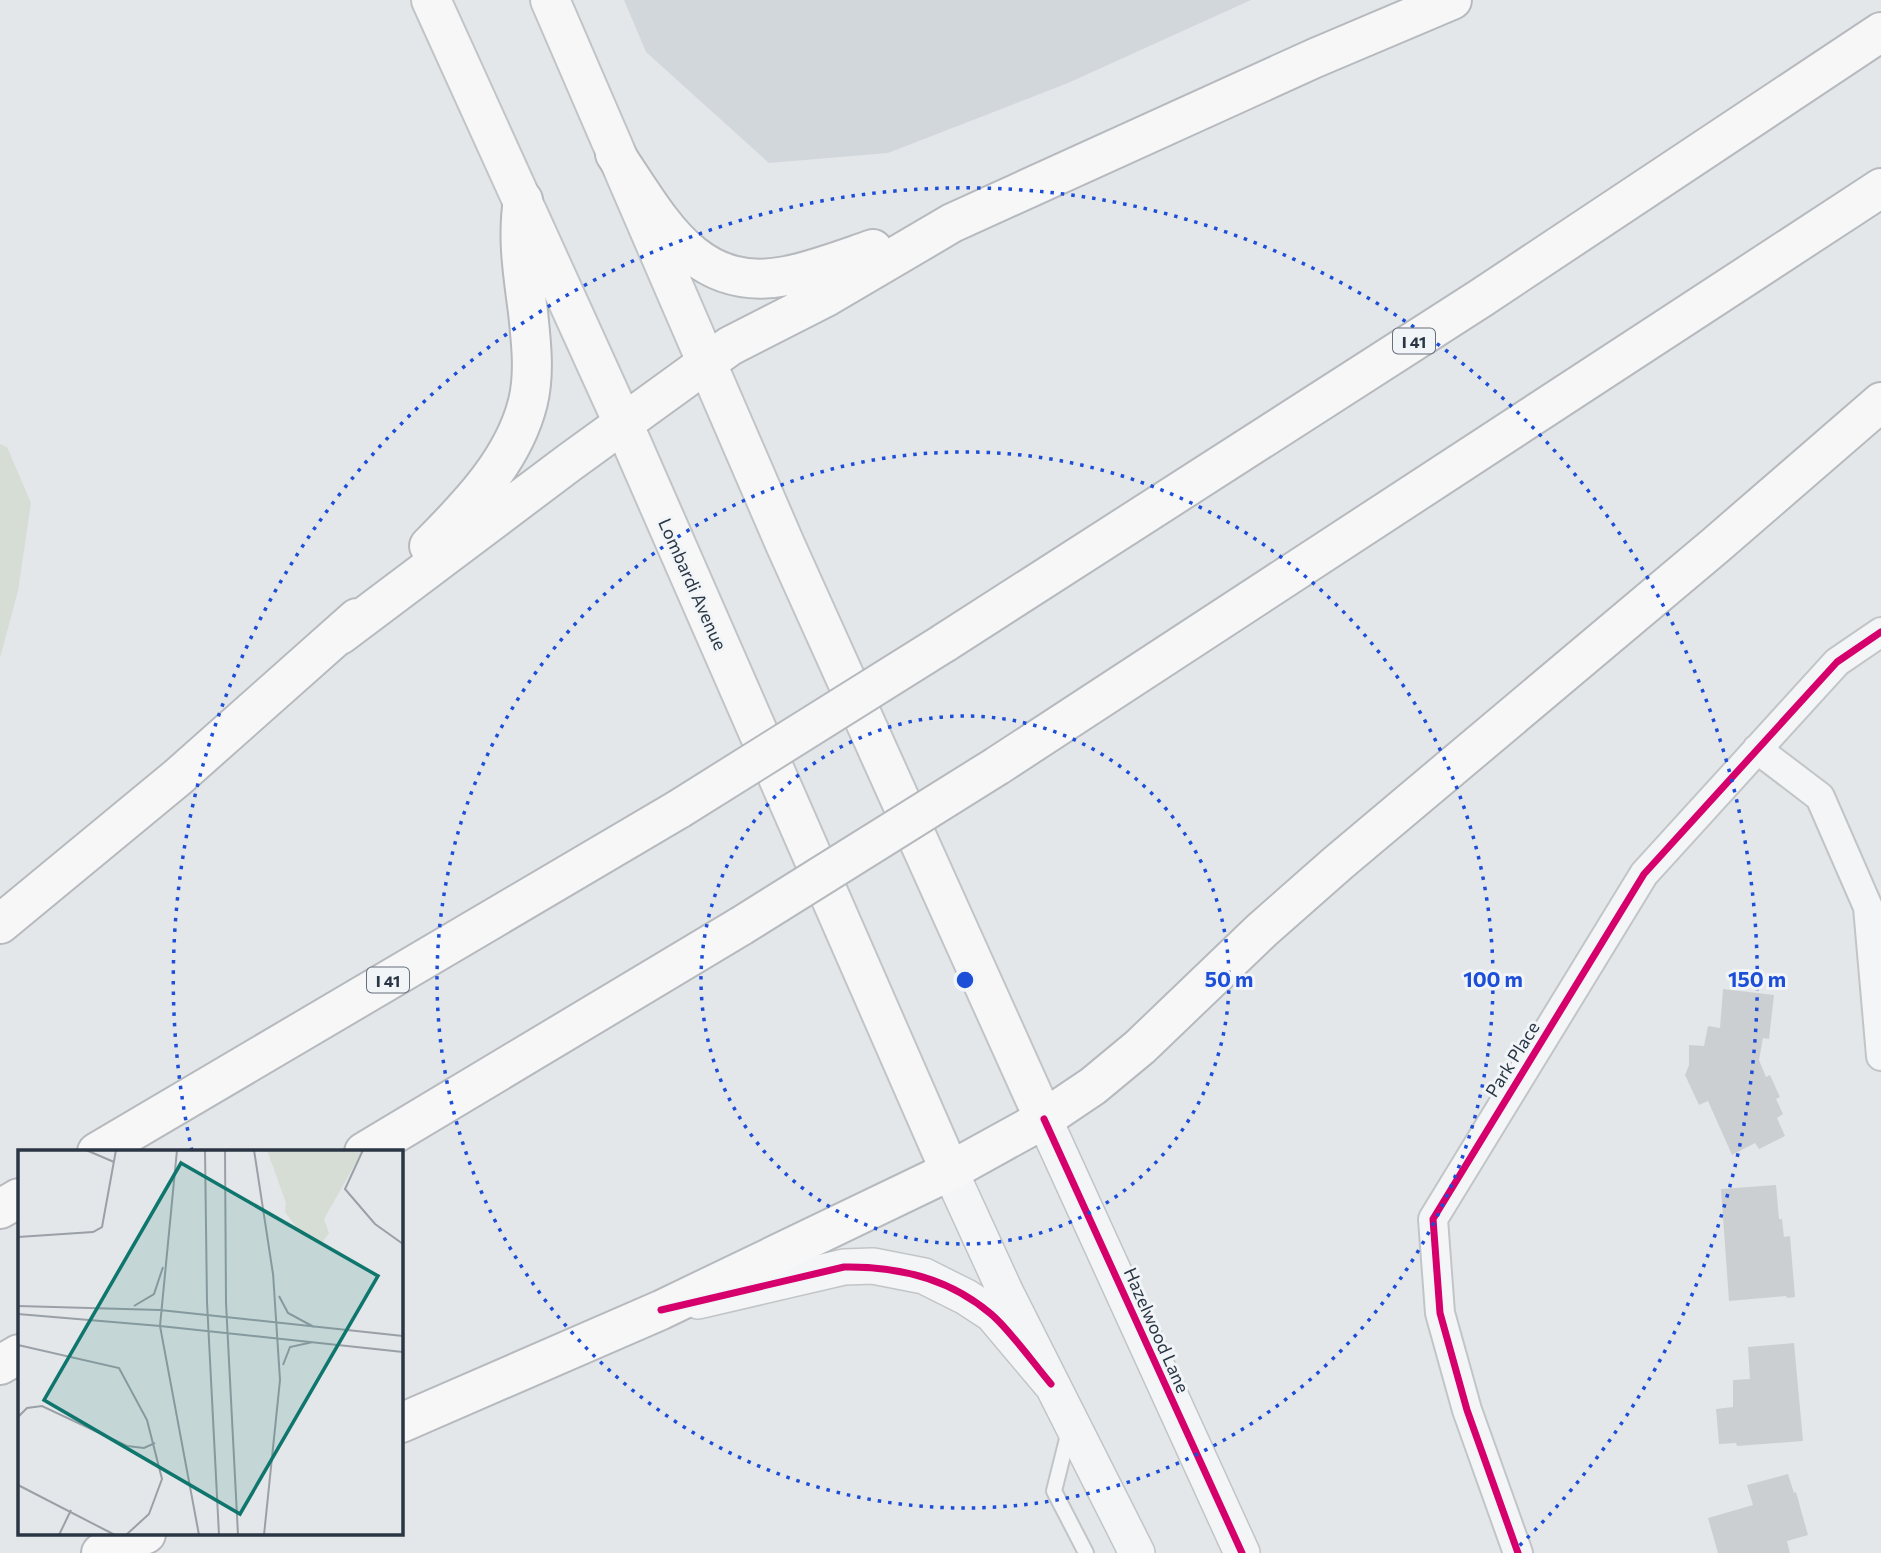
<svg xmlns="http://www.w3.org/2000/svg" width="1881" height="1553" font-family="Commissioner,sans-serif">
	<rect width="100%" height="100%" fill="#e4e7e9"/>
	<!-- built -->
	<path fill="#d2d7dc" d="M624,0h627l-183,83 -180,70 -119,10 -123,-111z"/>
	<!-- green -->
	<path fill="#d6ddd4" d="M0,444l7,3 24,56 -13,88 -18,67z"/>
	<!-- building -->
	<path fill="#cccfd2" d="M1723,989l51,6 -5,44 -6,-1 -4,22 7,17 4,-2 10,22 -4,2 7,15 -6,4 8,18 -26,13 -4,-6 -23,12 -24,-54 -9,4 -14,-30 4,-10v-20l15,1 4,-20 12,2z
		M1776,1185l3,34h3l2,18 6,-1 5,61 -8,1 -1,-2 -57,5 -8,-112z
		M1794,1343l9,98 -66,5 -1,-3 -17,1 -3,-35 17,-2v-27l17,-1 -2,-32z
		M1788,1474l6,19 2,-1 12,43 -21,6 3,12h-72l-10,-35 45,-13 -6,-20z"/>
	<g fill="none" stroke-linecap="round" stroke-linejoin="round">
		<!-- service casing -->
		<g stroke="#c2c5c7" stroke-width="18">
			<path id="service" d="M1069,1431l-15,60 32,62"/>
		</g>
		<!-- minor casing -->
		<g stroke="#c2c5c7" stroke-width="32">
			<path id="minor" d="M1757,749l63,48 48,110 13,149
				M1518,1553l-51,-143 -27,-97 -7,-94 211,-345 193,-212 44,-30"/>
		</g>
		<!-- tertiary casing -->
		<g stroke="#c2c5c7" stroke-width="38">
			<path id="tertiary" d="M1044,1119l198,434
				M950,1171l55,120 132,262
				M698,1301l146,-34 29,-1 51,10 42,21 26,17 59,70"/>
		</g>
		<!-- secondary casing -->
		<g stroke="#c2c5c7" stroke-width="42">
			<path id="secondary" d="M431,0l192,423 327,748
				M550,0l235,544 259,575"/>
		</g>
		<!-- motorway casing -->
		<g stroke="#b6babe" stroke-width="42">
			<path id="motorway" d="M615,154c44,64 79,140 171,122 30,-6 58,-17 87,-27
				M429,546c41,-41 85,-87 99,-144 7,-29 3,-61 0,-90 -5,-38 -11,-74 -5,-112
				M340,635l230,-173 160,-116 98,-50 124,-73 363,-165 137,-58
				M944,643l537,-345 400,-266
				M997,766l884,-578
				M0,924l178,-147 179,-159
				M97,1152l582,-343
				M364,1152l377,-226
				M0,1209l19,-11
				M0,1365l19,-11
				M401,1423l260,-113 289,-139 94,-52 49,-33 47,-39 122,-117 76,-67 378,-318 165,-143
				M101,1553l45,-19"/>
		</g>
		<!-- service -->
		<use href="#service" stroke="#f3f5f6" stroke-width="14"/>
		<!-- minor -->
		<use href="#minor" stroke="#f3f5f6" stroke-width="28"/>
		<!-- tertiary -->
		<use href="#tertiary" stroke="#f3f5f6" stroke-width="35"/>
		<!-- secondary -->
		<use href="#secondary" stroke="#f7f7f7" stroke-width="38"/>
		<!-- motorway -->
		<use href="#motorway" stroke="#f7f7f7" stroke-width="38"/>
		<!-- motorway-bridge casing -->
		<g stroke="#b6babe" stroke-width="42" stroke-linecap="butt">
			<path id="motorway-bridge" d="M679,809l265,-166
				M741,926l256,-160"/>
		</g>
		<!-- motorway-bridge -->
		<use href="#motorway-bridge" stroke="#f7f7f7" stroke-width="38"/>
		<!-- cycleway casing -->
		<g stroke="#f2f5f8" stroke-width="11">
			<path id="cycleway" d="M1044,1119l198,434
				M661,1310l183,-43c53,-1 105,11 147,47 19,16 43,50 60,70
				M1518,1553l-51,-143 -27,-97 -7,-94 211,-345 193,-212 44,-30"/>
		</g>
		<!-- cycleway -->
		<use href="#cycleway" stroke="#d6006c" stroke-width="7"/>
	</g>
	<!-- distance rings -->
	<g fill="none" stroke="#1d4ed8" stroke-width="3.5" stroke-dasharray="3.5 7">
		<circle cx="965" cy="980" r="264"/>
		<circle cx="965" cy="980" r="528"/>
		<path d="M192 1151A792 792 0 1 1 1515 1550"/>
	</g>
	<g text-anchor="middle" dominant-baseline="central" stroke-width="6" stroke-linejoin="round" paint-order="stroke">
		<!-- shield labels -->
		<g fill="#f2f5f8" stroke="#666f7a" stroke-width="2">
			<rect x="1393" y="328.5" width="42" height="25" rx="5"/>
			<rect x="367" y="967.5" width="42" height="25" rx="5"/>
		</g>
		<g font-size="16" font-weight="bold" fill="#2a3644">
			<text x="1414" y="341">I 41</text>
			<text x="388" y="980">I 41</text>
		</g>
		<!-- street labels -->
		<g font-size="18" fill="#2a3644" stroke="#f2f5f8">
			<text transform="translate(693 584) rotate(66)">Lombardi Avenue</text>
			<text transform="translate(1512 1059) rotate(-58)">Park Place</text>
			<text transform="translate(1157 1330) rotate(66)">Hazelwood Lane</text>
		</g>
	</g>
	<!-- overview -->
	<g transform="translate(18 1150)">
		<rect width="385" height="385" fill="#e4e7e9"/>
		<path d="M249,0h96l-39,69 5,14 -8,11 -19,-9 -17,-23 1,-9z" fill="#d6ddd4"/>
		<path fill="none" stroke="#9aa0a7" stroke-width="2" d="M68,0l28,12M159,0l-17,176 39,209M187,0l2,152 12,233M207,0l1,153 12,232M236,0l19,124M345,0l-18,39 30,35 28,20M0,87l75,-5 9,-5 14,-77M261,146l9,17 26,14M0,156l142,4M116,156l20,-12 9,-27M142,160l243,26M0,164l142,12M142,176l243,26M0,195l101,23 28,52 15,59 -13,35 -23,21M265,215l7,-18 23,-5M0,267l9,-9 15,-2 85,40 17,2 11,-5M0,335l97,50M41,385l12,-25M246,385l16,-155 -7,-107"/>
		<path fill="#0f766e" fill-opacity="0.15" stroke="#0f766e" stroke-width="3.5" d="M163,13l197,113 -138,238 -196,-114z"/>
		<rect width="385" height="385" fill="none" stroke="#2a3644" stroke-width="3.5"/>
	</g>
	<circle cx="965" cy="980" r="10" fill="#1d4ed8" stroke="#f2f5f8" stroke-width="3.5"/>
	<g font-size="21" text-anchor="middle" font-weight="bold" fill="#1d4ed8" stroke="#f2f5f8" stroke-width="6" stroke-linejoin="round" paint-order="stroke">
		<text x="1229" y="987">50 m</text>
		<text x="1493" y="987">100 m</text>
		<text x="1757" y="987">150 m</text>
	</g>
</svg>
